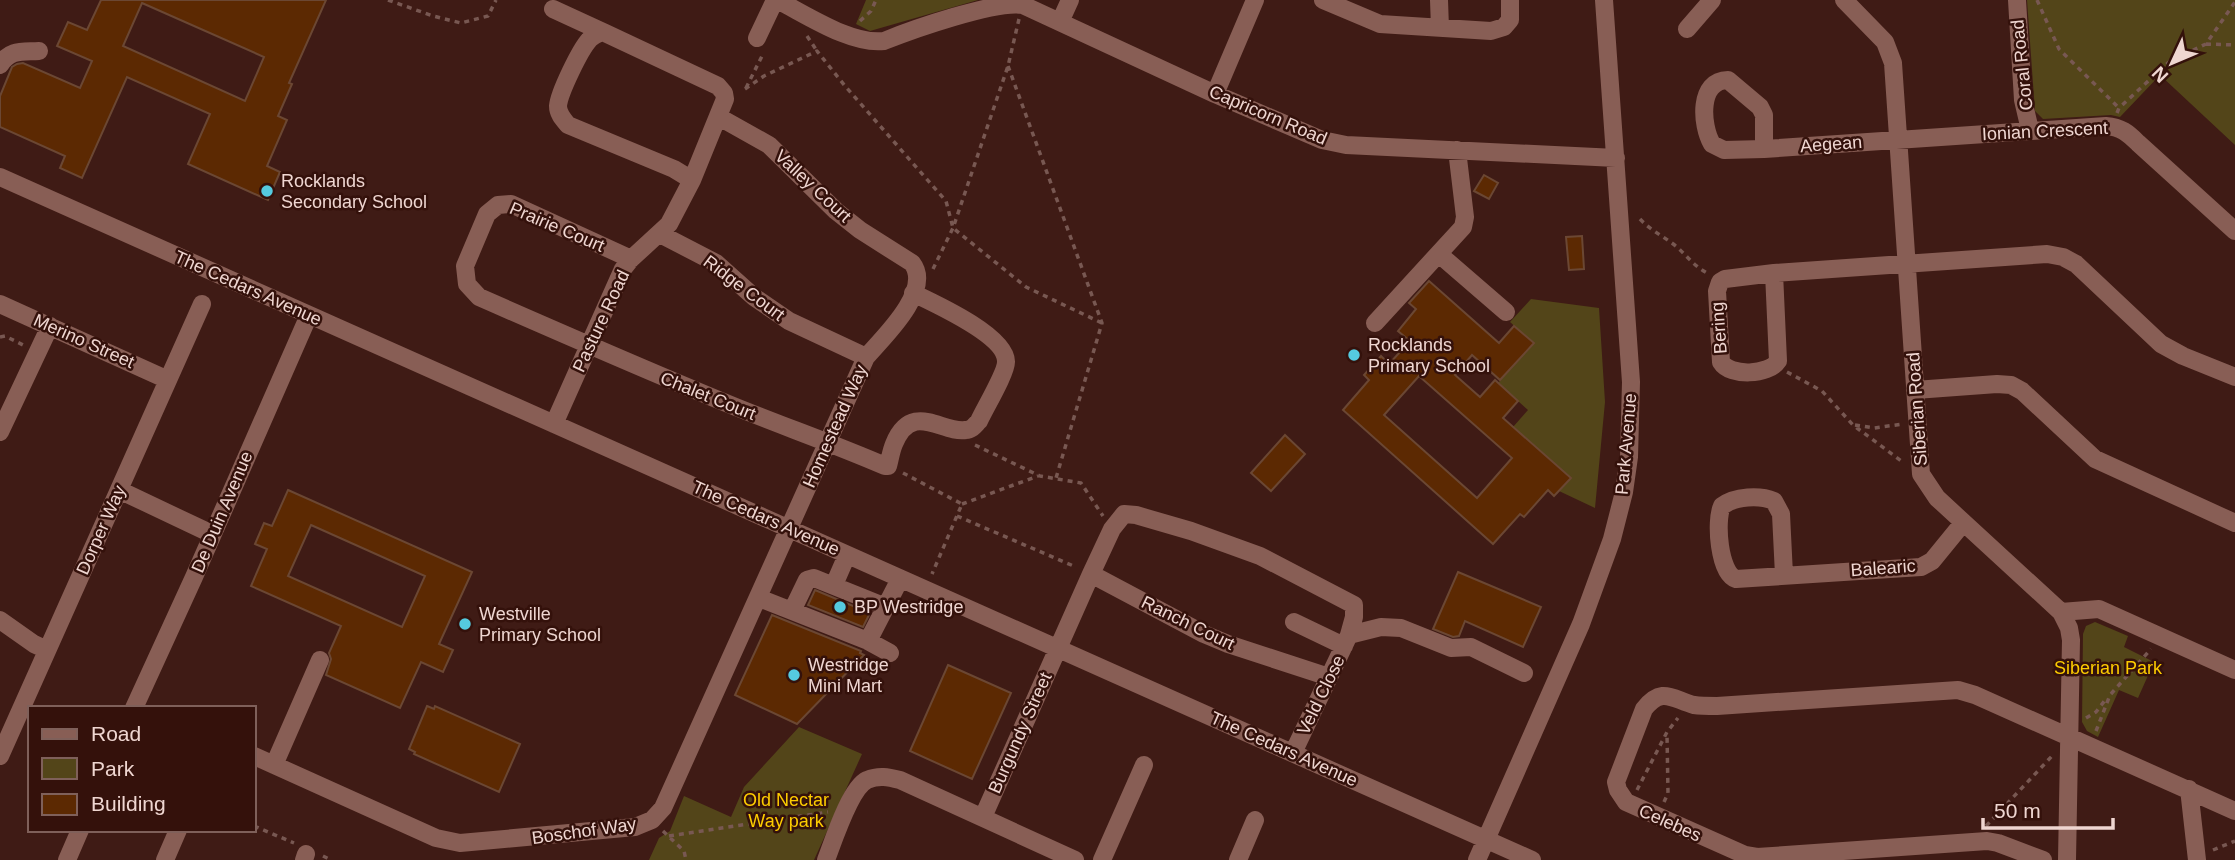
<svg xmlns="http://www.w3.org/2000/svg" width="2235" height="860" font-family="Helvetica,sans-serif">
	<rect width="100%" height="100%" fill="#3f1b15"/>
	<!-- green -->
	<path fill="#534519" d="M866,0h112l-108,31 -14,-7z
		M2027,0h208v145l-75,-70 -40,42 -9,-2 -68,4 -8,-8z
		M1531,299l68,9 6,94 -10,106 -36,-17 11,-12 -57,-52 15,-17 -30,-27 35,-40 -23,-21z
		M2095,622l33,14 -4,11 30,15 -16,36 -19,-8 -21,47 -11,-6 -5,-9 1,-88 3,-8z
		M799,727l63,27 -48,106h-165l10,-22 11,-7 14,-35 47,21 13,-30z"/>
	<!-- building -->
	<path fill="#5c2902" stroke="#6b4733" stroke-width="2" fill-rule="evenodd" d="M101,0h225l-37,83 3,1 -14,32 9,4 -20,46 13,6 -12,28 -80,-36 22,-50 -83,-37 -45,101 -22,-10 5,-12 -65,-29v-31l12,-29 5,-3 6,-1 57,25 12,-27 -35,-15 11,-24 19,8zM142,3l122,54 -19,44 -122,-55z
		M1484,175l14,8 -9,16 -15,-8z
		M1582,236l2,33 -15,1 -3,-33z
		M1429,281l70,62 15,-17 20,17 -34,37 -28,-25 -17,20 25,22 15,-17 23,21 -15,17 68,60 -17,18 -6,-6 -24,27 -4,-3 -27,30 -150,-134 26,-30 -5,-5 17,-19 8,8 21,-23 -12,-10 18,-22 -7,-6zM1419,376l93,82 -35,40 -93,-83z
		M1285,435l20,19 -34,37 -20,-18z
		M288,490l184,82 -33,72 14,6 -10,22 -22,-10 -21,46 -74,-33 5,-16 -2,-6 12,-27 -90,-40 16,-37 -12,-5 9,-21 8,3zM311,525l114,51 -23,51 -114,-51z
		M1458,572l83,35 -18,40 -58,-26 -6,15 -6,1 -20,-8z
		M815,590l55,23 -7,14 -55,-22z
		M772,615l89,36 -1,2 4,2 -67,69 -62,-29z
		M948,665l63,28 -39,86 -62,-28z
		M427,706l7,3 1,-3 85,38 -21,48 -85,-38 1,-2 -6,-3z"/>
	<g fill="none" stroke-linecap="round" stroke-linejoin="round">
		<!-- path -->
		<path stroke="#785852" stroke-width="3.5" stroke-dasharray="5 5" stroke-linecap="butt" d="M388,0l45,16 28,7 27,-7 8,-16
			M2037,0l22,49 60,59
			M860,21l11,-10 5,-11
			M807,36l10,15
			M2206,44l29,1
			M1008,66l94,257 -46,155
			M746,88l17,-34
			M745,89l19,-13 53,-25 28,35 101,115 7,27 73,59 76,36
			M2117,113l2,-5 51,-47 36,-17 29,-42
			M1640,219c11,12 25,18 37,28 10,9 17,19 30,26
			M933,269l20,-41 55,-162 11,-47
			M0,337l5,-1 18,9
			M1787,372l35,19 31,34 51,38
			M1855,425l19,3 29,-4
			M975,445l65,31 41,7 22,33
			M903,473l59,31 -30,70
			M962,504l76,-28
			M957,516l119,51
			M2086,718l10,-6 10,-13
			M2096,731l14,-36 41,-46
			M1637,790l30,-58 11,-14
			M1664,802l4,-9 -1,-59
			M254,826l40,17
			M1986,826l67,-71
			M663,831l21,20 2,9
			M669,836l159,-24
			M2213,850l22,-9
			M323,856l8,4"/>
		<!-- minor -->
		<path stroke="#885e55" stroke-width="18" d="M777,0c30,15 74,45 107,41 27,-11 112,-41 139,-36l192,89 107,46 24,5 270,13
			M1323,0l57,24 111,7 13,-4 6,-7v-20
			M1439,0l1,28
			M1844,0l41,42 8,21 28,411 16,24 124,114 8,16 2,12 -4,220
			M2017,0l6,100 7,30
			M553,9l50,23
			M1060,22l10,-22
			M1687,29l25,-29
			M757,38l18,-38
			M0,65c10,-16 22,-13 39,-14
			M1215,94l40,-94
			M1764,149v-34l-4,-8 -32,-27c-30,0 -27,45 -16,64l12,6 40,-1 342,-23c15,1 22,7 32,17l97,88
			M0,177l1532,683
			M660,234l56,29 38,34 35,24 77,36
			M1440,255l66,57
			M631,259l-120,-55 -13,1 -11,9 -22,52 2,18 12,13c82,36 164,72 247,106 53,22 106,40 159,63h3c2,-7 3,-15 6,-22 18,-44 48,-10 72,-14 6,0 9,-5 13,-9 6,-13 27,-48 27,-59 1,-26 -72,-59 -93,-69
			M1774,273l4,88c-9,14 -48,16 -57,1l-4,-71 3,-9 5,-3 49,-6 273,-19 16,3 13,7 85,80 22,12 52,21
			M0,304l168,76
			M1375,323l88,-96 2,-10 -8,-67
			M1915,390l82,-6 14,1 11,6 73,68 140,64
			M554,424l69,-155 8,-10 38,-35 23,-44 33,-81 -1,-6 -6,-7 -115,-54c-6,2 -10,3 -14,8 -9,10 -30,53 -31,66 0,8 5,13 10,19l106,44 18,11
			M0,432l50,-106
			M119,490l93,44
			M1091,574l113,60 24,10 101,33
			M1784,575l-3,-61 -7,-13c-14,-6 -39,-5 -52,5 -7,15 -3,67 14,73l185,-12 11,-6 31,-38
			M834,585l13,-30
			M759,598l109,43 22,12
			M792,611l15,-31 7,-2 72,29
			M2061,612l38,-3 136,61
			M0,620l34,24 13,6
			M1294,622l50,24
			M1349,635l32,-8 20,1 50,20 20,-1 53,26
			M868,641l32,-62
			M134,708l60,-131 115,-262
			M0,756l202,-452
			M254,756l182,82 24,5 175,-16 17,-7 11,-12 203,-451c18,-20 67,-67 46,-94l-52,-33 -24,-19 -67,-66 -50,-28
			M274,765l46,-105
			M2189,789l8,71
			M983,817l108,-243 21,-45 12,-15 12,1 55,16 69,25 94,49v12l-5,18 -56,118
			M67,860l13,-30
			M165,860l13,-30
			M304,860l2,-6
			M826,860c7,-18 24,-72 41,-80 12,-5 21,-3 33,0l175,80
			M1102,860l42,-95
			M1238,860l17,-40
			M1477,860l104,-236 31,-85 12,-47 5,-35 2,-75 -27,-382
			M2043,860l-45,-17 -11,-2 -230,16 -12,-2 -119,-53 -8,-12 -2,-8 28,-73c18,-23 28,-10 50,-4 7,1 16,1 23,1l241,-16 17,5 260,116"/>
	</g>
	<!-- markers -->
	<g fill="#55cadf" stroke="#34110b" stroke-width="2.5">
		<circle cx="267" cy="191" r="7"/>
		<circle cx="1354" cy="355" r="7"/>
		<circle cx="840" cy="607" r="7"/>
		<circle cx="465" cy="624" r="7"/>
		<circle cx="794" cy="675" r="7"/>
	</g>
	<g text-anchor="middle" dominant-baseline="central" stroke-width="5" stroke-linejoin="round" paint-order="stroke">
		<!-- street labels -->
		<g font-size="18" fill="#efd6d1" stroke="#34110b">
			<text transform="translate(2022 65) rotate(-96)">Coral Road</text>
			<text transform="translate(1268 115) rotate(23)">Capricorn Road</text>
			<text transform="translate(2045 131) rotate(-3)">Ionian Crescent</text>
			<text transform="translate(1831 144) rotate(-4)">Aegean</text>
			<text transform="translate(813 186) rotate(43)">Valley Court</text>
			<text transform="translate(557 227) rotate(23)">Prairie Court</text>
			<text transform="translate(248 288) rotate(24)">The Cedars Avenue</text>
			<text transform="translate(744 288) rotate(37)">Ridge Court</text>
			<text transform="translate(601 321) rotate(-65)">Pasture Road</text>
			<text transform="translate(1719 328) rotate(-94)">Bering</text>
			<text transform="translate(84 341) rotate(24)">Merino Street</text>
			<text transform="translate(708 396) rotate(22)">Chalet Court</text>
			<text transform="translate(1917 409) rotate(-94)">Siberian Road</text>
			<text transform="translate(835 426) rotate(-66)">Homestead Way</text>
			<text transform="translate(1626 444) rotate(-85)">Park Avenue</text>
			<text transform="translate(222 512) rotate(-67)">De Duin Avenue</text>
			<text transform="translate(766 518) rotate(24)">The Cedars Avenue</text>
			<text transform="translate(101 530) rotate(-66)">Dorper Way</text>
			<text transform="translate(1883 568) rotate(-4)">Balearic</text>
			<text transform="translate(1188 623) rotate(26)">Ranch Court</text>
			<text transform="translate(1321 695) rotate(-64)">Veld Close</text>
			<text transform="translate(1020 733) rotate(-66)">Burgundy Street</text>
			<text transform="translate(1284 749) rotate(24)">The Cedars Avenue</text>
			<text transform="translate(1670 823) rotate(24)">Celebes</text>
			<text transform="translate(584 831) rotate(-8)">Boschof Way</text>
		</g>
		<!-- poi labels -->
		<g font-size="18" fill="#efd6d1" stroke="#34110b" text-anchor="start">
			<text x="281" y="181">Rocklands<tspan x="281" dy="21">Secondary School</tspan></text>
			<text x="1368" y="345">Rocklands<tspan x="1368" dy="21">Primary School</tspan></text>
			<text x="854" y="607">BP Westridge</text>
			<text x="479" y="614">Westville<tspan x="479" dy="21">Primary School</tspan></text>
			<text x="808" y="665">Westridge<tspan x="808" dy="21">Mini Mart</tspan></text>
		</g>
		<!-- park labels -->
		<g font-size="18" fill="#fdcc00" stroke="#34110b">
			<text x="2108" y="668">Siberian Park</text>
			<text x="786" y="800">Old Nectar<tspan x="786" dy="21">Way park</tspan></text>
		</g>
	</g>
	<!-- legend -->
	<rect x="28" y="706" width="228" height="126" fill="#34110b" stroke="#7f605a" stroke-width="2"/>
	<rect x="42" y="729" width="35" height="10" fill="#885e55" stroke="#7f605a" stroke-width="2"/>
	<text x="91" y="741" font-size="21" fill="#efd6d1">Road</text>
	<rect x="42" y="758" width="35" height="21" fill="#534519" stroke="#7f605a" stroke-width="2"/>
	<text x="91" y="776" font-size="21" fill="#efd6d1">Park</text>
	<rect x="42" y="794" width="35" height="21" fill="#5c2902" stroke="#7f605a" stroke-width="2"/>
	<text x="91" y="811" font-size="21" fill="#efd6d1">Building</text>
	<!-- north arrow -->
	<g transform="translate(2172 63) rotate(226)" stroke="#34110b" stroke-width="5" paint-order="stroke">
	<path d="M0-5L12 26L0 18L-12 26Z" fill="#efd6d1"/>
	<text y="-10" font-size="19" font-weight="bold" text-anchor="middle" fill="#efd6d1">N</text>
	</g>
	<!-- scale -->
	<path d="M1983 818v10h130v-10" fill="none" stroke="#efd6d1" stroke-width="3.5"/>
	<text x="1994" y="818" font-size="21" fill="#efd6d1" stroke="#34110b" stroke-width="5" paint-order="stroke">50 m</text>
</svg>
